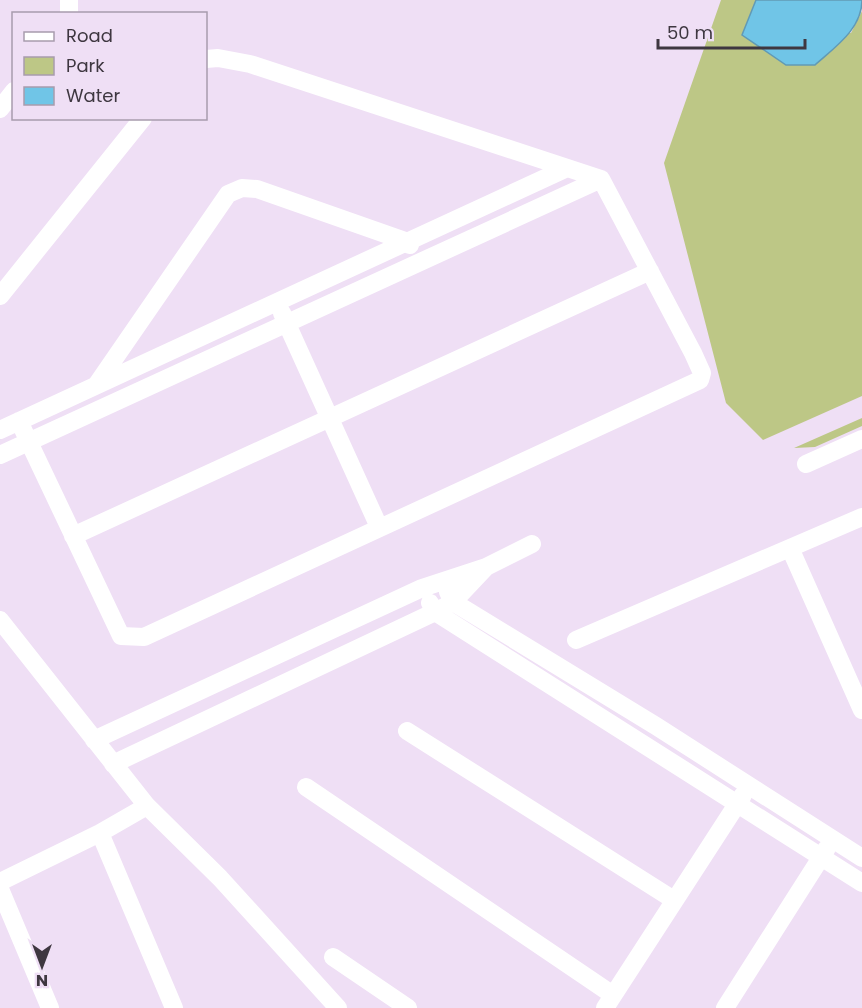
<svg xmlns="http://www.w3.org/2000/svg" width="862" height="1008" font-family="Poppins,sans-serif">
	<rect width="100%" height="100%" fill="#efdff5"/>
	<!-- green -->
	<path fill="#bdc786" d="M721,0h35l-14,35 109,-2 11,-22v385l-99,44 -37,-37 -62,-240z
		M862,418v8l-47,21 -21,1z"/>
	<!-- water -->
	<path fill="#70c5e7" stroke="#619ab5" stroke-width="1.5" d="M756,0h106c0,29 -27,47 -47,65h-29l-44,-30z"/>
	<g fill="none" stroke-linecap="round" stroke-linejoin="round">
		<!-- street -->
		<path stroke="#fff" stroke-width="18" d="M69,0v14
			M0,109l14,-18
			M0,296l143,-178
			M282,313l97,214
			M97,384l131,-190 14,-6 15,1 151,53 2,3
			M19,421l102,215 23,1 556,-257 2,-7 -9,-20 -92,-174 -351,-115 -32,-6 -12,1
			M0,430l567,-262
			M0,455l601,-276
			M806,464l56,-25
			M73,536l577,-265
			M790,548l72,162
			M486,567l46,-23
			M448,592l5,10 203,124 206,132
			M430,603l5,9 427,271
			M0,620l147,186 73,72 118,130
			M576,640l286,-123
			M407,731l267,169
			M94,740l328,-152 64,-21 -33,35 -18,10 -322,152
			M306,787l307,208
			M147,806l-47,27 74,175
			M0,882l100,-49
			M0,889l50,119
			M333,957l75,51
			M605,1008l138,-213
			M725,1008l102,-160"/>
	</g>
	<!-- legend -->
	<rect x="12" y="12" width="195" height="108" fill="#efdff5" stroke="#a89cad" stroke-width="1.5"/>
	<rect x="24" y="32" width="30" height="9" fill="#ffffff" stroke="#a89cad" stroke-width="1.5"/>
	<text x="66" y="42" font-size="18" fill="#3e3740">Road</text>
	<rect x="24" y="57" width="30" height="18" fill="#bdc786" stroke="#a89cad" stroke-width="1.5"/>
	<text x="66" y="72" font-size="18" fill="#3e3740">Park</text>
	<rect x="24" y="87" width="30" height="18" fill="#70c5e7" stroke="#a89cad" stroke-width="1.5"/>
	<text x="66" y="102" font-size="18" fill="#3e3740">Water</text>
	<!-- north arrow -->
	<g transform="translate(42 966) rotate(180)" stroke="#efdff5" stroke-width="4.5" paint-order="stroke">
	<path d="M0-4.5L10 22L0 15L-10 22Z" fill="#3e3740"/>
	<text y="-9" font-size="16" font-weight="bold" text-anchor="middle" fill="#3e3740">N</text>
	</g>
	<!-- scale -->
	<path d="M658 39v9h147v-9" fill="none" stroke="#3e3740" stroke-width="3"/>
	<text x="667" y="39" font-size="18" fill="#3e3740" stroke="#efdff5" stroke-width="4.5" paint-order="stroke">50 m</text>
</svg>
